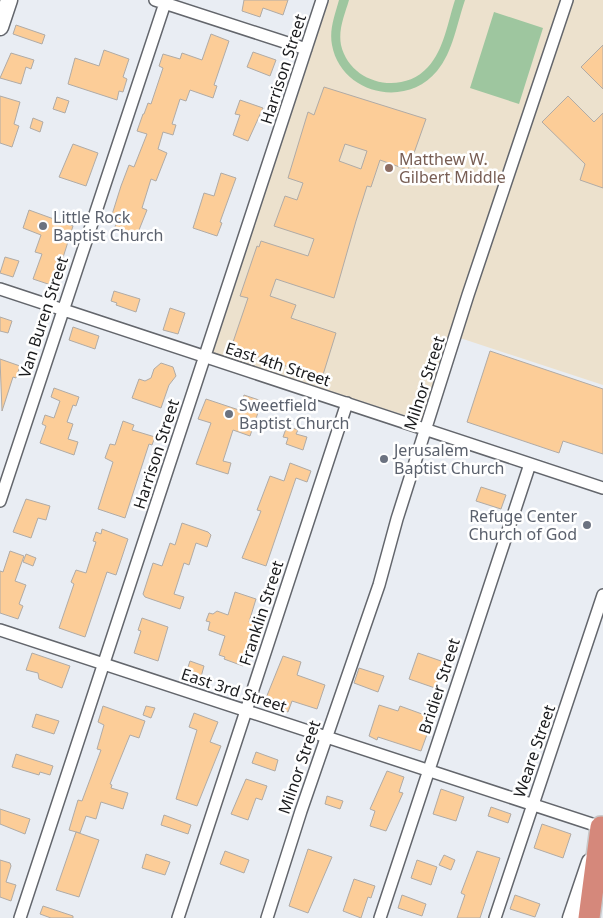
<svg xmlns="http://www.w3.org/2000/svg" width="603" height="918" font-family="'Noto Sans',sans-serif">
	<rect width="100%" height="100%" fill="#e9edf3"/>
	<!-- education -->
	<path fill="#ece1cd" d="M329,0h274v385l-152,-50 -29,86 -210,-68z"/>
	<!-- green -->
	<path fill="#9ec69f" d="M339,0h10c-4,14 -11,29 -8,45 9,39 61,51 87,22 16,-17 20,-46 27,-67h10c-8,23 -12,52 -28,71 -31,38 -96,23 -105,-26 -3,-16 3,-30 7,-45z
		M494,12l49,16 -24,76 -49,-16z"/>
	<!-- building -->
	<path fill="#fccd98" stroke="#b0aba6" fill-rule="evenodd" d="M244,0h44l-5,15 -20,-7 -3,9 -18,-6z
		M16,25l29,10 -3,9 -29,-10z
		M211,34l18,7 -15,44 3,1 -4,12 -23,-8 -4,11 -6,-2 -8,25 4,1 -3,10 -10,-3 -5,17 9,4 -11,28 -5,-2 -9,29 5,2 -10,25 -22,-8 1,-4 -6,-2 11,-35 8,-21 5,2 13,-33 -10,-3 6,-17h1l4,-11 3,1 12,-36 -4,-2 4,-12 17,5 2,-6 20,7z
		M603,45v44l-22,-22z
		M104,50l25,9 -6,18 4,2 -4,13 -4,-1 -2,9 -49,-16 7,-26 24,8z
		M253,52l23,8 -6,16 -23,-9z
		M11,53l23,7 -3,9 -5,-2 -5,17 -21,-6z
		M324,87l102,32 -18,51 -28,-10 -9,27 -4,-1 -11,35 -22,77 -58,-19 -6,17 26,9 -5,13 45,15 -14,45 -91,-30 17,-50 -8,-2 17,-50 2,1 2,-6 47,15 6,-17 -40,-13 11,-30 12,4 6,-17 -15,-5 20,-66 6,3zM345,144l22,7 -6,18 -22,-8z
		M0,96l20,6 -6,22 5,2 -7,21 -12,-4z
		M568,96l26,26 9,-9v75l-23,-8 5,-16 -43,-42z
		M57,97l12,4 -4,12 -12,-4z
		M240,100l23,8 -15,33 -15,-6 7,-20 -5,-1z
		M33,118l10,4 -3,10 -10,-4z
		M73,144l25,9 -12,33 -27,-9z
		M221,173l15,5 -16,44 2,1 -5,13 -24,-8 11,-35 10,3z
		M29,210l44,16 -19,60 -21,-7 9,-25 -7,-2 6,-17 -18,-7z
		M5,257l14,4 -6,16 -13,-4z
		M114,291l26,8 -4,13 -20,-7 1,-2 -6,-2z
		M170,308l15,5 -7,21 -15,-4z
		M0,317l12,4 -4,12 -8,-2z
		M73,327l26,9 -4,13 -26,-9z
		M490,351l113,38v65l-40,-13 -4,12 -92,-31z
		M0,359l20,7 -4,12 -3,-1 -11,34z
		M161,363l12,4 3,9 -7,9 -8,23 -29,-10 7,-19 6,2 6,-3 3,-9z
		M54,388l25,9 -3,9 -3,-1 -6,17 6,2 -5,15 10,3 -4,13 -34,-12 6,-17 -4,-2 3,-9 9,3 6,-17 -9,-4z
		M244,395l18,6 -12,35 -17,-6 -10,31 8,2 -3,11 -32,-10 15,-41 -13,-4 8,-20 33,11z
		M123,421l11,4 -2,5 23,7 -3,8 -3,-1 -24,74 -27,-9 15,-47 -8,-4 5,-14 5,1z
		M287,426l11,4 -2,4 11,3 -4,13 -17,-6 2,-6 -5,-1z
		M290,463l21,8 -4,11 -11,-4 -30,88 -24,-8 19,-47 -4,-1 13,-34 14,5z
		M481,487l25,8 -5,14 -25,-8z
		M26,499l24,7 -4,14 -8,-2 -7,20 -18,-6z
		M182,523l26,9 3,3 -4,12 -11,-4 -7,22 -5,-2 -10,31 10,3 -4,12 -35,-12 -2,-3 10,-31 9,3 8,-23 5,2z
		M102,529l26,10 -12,36 -9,-3 -22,65 -26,-9 15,-44 -3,-2 5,-12 10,3 10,-31 -3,-1 3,-9 5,2z
		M10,551l14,5 -9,25 11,4 -7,19 4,2 -5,13 -18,-6v-42l3,1z
		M26,554l10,4 -3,8 -10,-4z
		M235,592l21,7 -7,23 6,2 -9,26 2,1 -5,15 -19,-7 1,-2 -6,-2 6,-19 -17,-6 2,-8 -4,-1 3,-8 4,1 4,-3 11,4z
		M142,618l26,9 -10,34 -24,-8 7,-22 -3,-1z
		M32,653l38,13 -8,22 -23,-9 -1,-6 -12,-3z
		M418,653l26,9 -9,26 -26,-9z
		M283,656l18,6 -4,13 28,10 -8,24 -25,-8 -4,11 -24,-9z
		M190,661l14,5 -3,11 -15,-4z
		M359,668l25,8 -6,16 -24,-9z
		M379,705l19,6 2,-5 33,12 -12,33 -43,-14 -1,3 -8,-4z
		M103,706l42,15 -6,17 -9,-3 -20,49 2,1 -1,3 17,5 -5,16 -22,-7 -5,17 -10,-3 -6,17 -11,-3 9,-30 4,1 19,-51 -4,-1 7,-24 -6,-3z
		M146,706l9,2 -4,10 -8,-3z
		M194,713l24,9 -8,20 11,4 -24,60 -21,-7 21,-69 -8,-3z
		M36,714l23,7 -5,13 -22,-7z
		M256,752l22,8 -3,11 -23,-8z
		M16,754l37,12 -3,9 -10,-3 -1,3 -27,-8z
		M387,771l17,6 -5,15 4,1 -17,38 -16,-5 5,-15 -5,-2z
		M246,779l21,7 -5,14 -6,-2 -8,22 -17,-6z
		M441,789l23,8 -8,24 -23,-7z
		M327,796l16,5 -3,8 -15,-5z
		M491,807l20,7 -3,9 -20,-7z
		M0,809l30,10 -5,15 -25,-10z
		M164,815l27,10 -3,9 -27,-9z
		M542,824l29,10 -8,24 -29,-10z
		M76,832l23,8 -20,57 -23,-7z
		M308,849l24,8 -24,56 -19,-7z
		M225,851l24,9 -5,13 -24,-9z
		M477,851l23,7 -20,60h-23l8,-23 -4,-2z
		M146,854l24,8 -5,13 -23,-7z
		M444,855l11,5 -4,10 -12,-5z
		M0,860l10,3 1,3 -5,16 10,3 -5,16 -11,-4z
		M417,860l20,7 -6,18 -20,-7z
		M354,879l21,7 -4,12 -3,-1 -7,21 -18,-7z
		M402,895l24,9 -4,12 -24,-8z
		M515,895l25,9 -5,13 -25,-8z
		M43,906l30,10v2h-22l-11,-4z"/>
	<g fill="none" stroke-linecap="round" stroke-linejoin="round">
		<!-- street casing -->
		<g stroke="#63666c" stroke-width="14">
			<path id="street" d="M155,0l151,49
				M0,289l603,199
				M0,501l166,-501
				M0,630l601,197
				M20,918l302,-918
				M178,918l169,-515
				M267,918l34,-107 78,-226 18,-66 71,-224 99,-295
				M380,918l150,-454
				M495,918l108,-323"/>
		</g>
		<!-- secondary casing -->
		<g stroke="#63666c" stroke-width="19">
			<path id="secondary" d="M0,27l9,-27
				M571,918l19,-56"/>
		</g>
		<!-- highway casing -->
		<g stroke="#c8c8c9" stroke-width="24">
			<path id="highway" d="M589,918l12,-91"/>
		</g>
		<!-- street -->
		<use href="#street" stroke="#fff" stroke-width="11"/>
		<!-- secondary -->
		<use href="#secondary" stroke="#fff" stroke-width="16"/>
		<!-- highway -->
		<use href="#highway" stroke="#d5887b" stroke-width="21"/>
	</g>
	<!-- markers -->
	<circle fill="#8d6e63" stroke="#fff" stroke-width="2" cx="389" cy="168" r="5"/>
	<g fill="#6b7280" stroke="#fff" stroke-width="2">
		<circle cx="43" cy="226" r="5"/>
		<circle cx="229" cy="414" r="5"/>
		<circle cx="384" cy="459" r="5"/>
		<circle cx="587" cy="525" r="5"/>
	</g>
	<g text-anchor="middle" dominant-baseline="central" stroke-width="5" stroke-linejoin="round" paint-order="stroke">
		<!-- street labels -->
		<g font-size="16" fill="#1a1b1d" stroke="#fff">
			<text transform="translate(283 69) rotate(-72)">Harrison Street</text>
			<text transform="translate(43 317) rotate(-72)">Van Buren Street</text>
			<text transform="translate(278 364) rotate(18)">East 4th Street</text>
			<text transform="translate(424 383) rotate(-72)">Milnor Street</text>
			<text transform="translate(156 454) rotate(-72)">Harrison Street</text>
			<text transform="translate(261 613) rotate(-72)">Franklin Street</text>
			<text transform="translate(439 686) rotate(-72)">Bridier Street</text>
			<text transform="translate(234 690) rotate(18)">East 3rd Street</text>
			<text transform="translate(534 751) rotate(-71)">Weare Street</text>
			<text transform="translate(299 767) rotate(-71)">Milnor Street</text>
		</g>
		<!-- education labels -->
		<g font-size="16" fill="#785e54" stroke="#fff" text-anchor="start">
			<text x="399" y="159">Matthew W.<tspan x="399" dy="18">Gilbert Middle</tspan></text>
		</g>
		<!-- worship labels -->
		<g font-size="16" fill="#5b616d" stroke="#fff" text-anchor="start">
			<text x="53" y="217">Little Rock<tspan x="53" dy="18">Baptist Church</tspan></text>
			<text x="239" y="405">Sweetfield<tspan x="239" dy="18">Baptist Church</tspan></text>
			<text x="394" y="450">Jerusalem<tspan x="394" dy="18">Baptist Church</tspan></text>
			<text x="577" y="516" text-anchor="end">Refuge Center<tspan x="577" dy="18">Church of God</tspan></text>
		</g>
	</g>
</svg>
